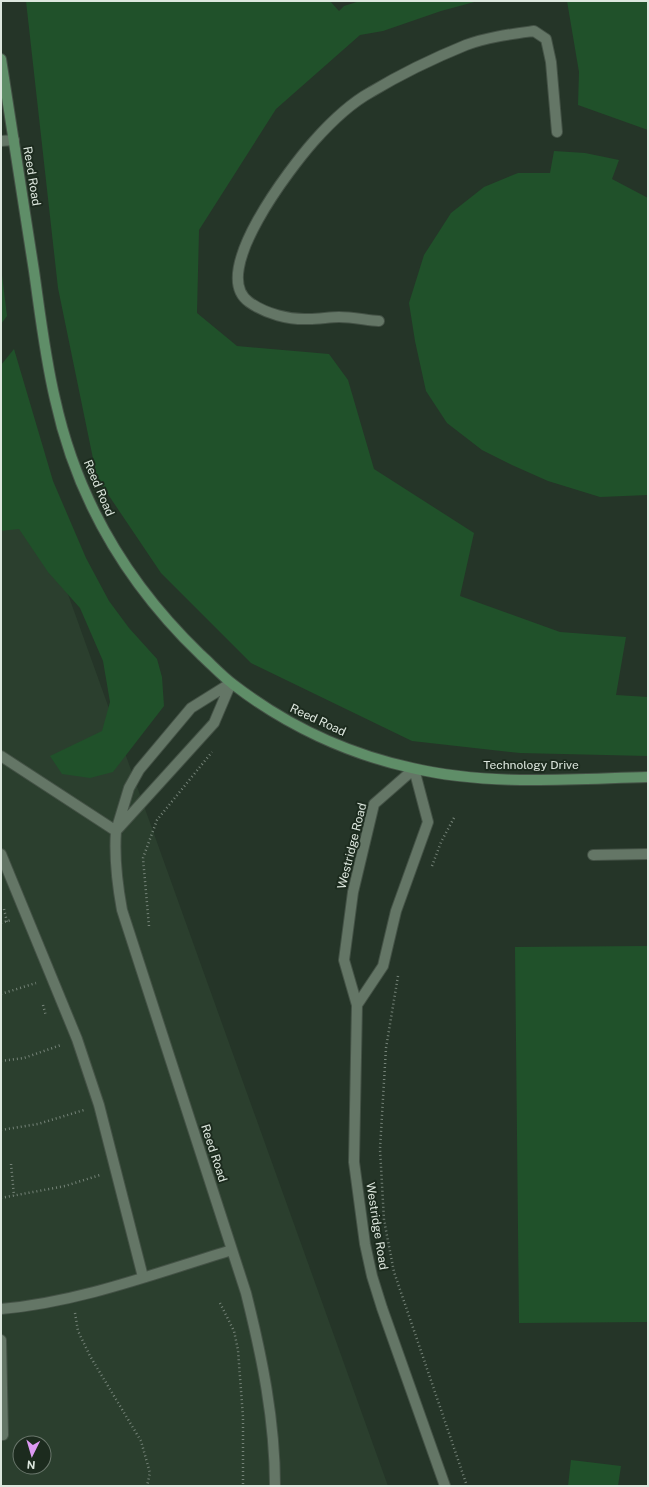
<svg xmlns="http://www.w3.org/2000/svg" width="649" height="1487" font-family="'Public Sans',sans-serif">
	<rect width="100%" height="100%" fill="#253528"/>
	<!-- built -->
	<path fill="#2b3f2e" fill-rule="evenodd" d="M27,480l361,1006h-387v-993zM20,1443h24v24h-24z"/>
	<!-- green -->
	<path fill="#20512a" d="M26,1h304l9,10 5,-5 16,-5h118l-37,10 -58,20 -23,4 -84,74 -77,121 -2,83 40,33 92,8 19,26 26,89 100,64 -14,63 100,36 66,5 -10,58 32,2v59l-128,-3 -108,-12 -161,-78 -90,-90 -64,-95 -39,-190z
		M567,1h81v129l-70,-25 1,-33z
		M554,151l31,2 34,7 -7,19 36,19v297l-48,2 -52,-16 -36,-16 -30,-15 -35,-27 -21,-32 -11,-50 -6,-38 15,-48 27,-42 33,-26 34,-14h32z
		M1,267l6,49 -6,8z
		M14,349l39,132 33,77 23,43 20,27 28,31 5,18 2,29 -51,66 -23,6 -28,-4 -12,-18 52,-25 8,-29 -7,-41 -23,-53 -32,-36 -29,-43 -18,2v-166z
		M648,946v376l-129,1 -4,-376z
		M571,1460l50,6 -3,20h-50z"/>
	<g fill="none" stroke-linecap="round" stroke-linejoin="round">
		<!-- lane casing -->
		<g stroke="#445246" stroke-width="12">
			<path id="lane" d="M379,321c-13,-1 -27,-4 -40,-4 -9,0 -20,2 -30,2 -20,1 -43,-5 -60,-17 -41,-29 43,-136 65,-161 16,-18 37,-38 57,-49 30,-18 63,-34 95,-47 21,-8 46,-11 68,-14l12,8 5,23 6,70
				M231,683l-17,40 -98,108 13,-43 10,-18 52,-62z
				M1,756l115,75c-2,28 1,52 6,79l124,383c16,64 29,127 29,193
				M1,854l76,185 22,66 44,172
				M593,855l55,-1
				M1,1309c79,-7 155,-36 231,-59
				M1,1340l2,95h-2"/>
		</g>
		<!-- street casing -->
		<g stroke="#445246" stroke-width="12">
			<path id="street" d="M1,141l13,-1
				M357,1005l26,-39 13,-55 32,-89 -14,-53 -40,35 -21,88 -9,68 13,45 -3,157 11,82 7,32 10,32 63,178"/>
		</g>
		<!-- secondary casing -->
		<g stroke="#445246" stroke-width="12">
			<path id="secondary" d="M1,59c11,70 22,141 33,212 6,42 11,86 21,128 22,101 71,184 146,256 11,10 21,21 33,30 52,40 114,69 178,83 77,18 158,11 236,9"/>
		</g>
		<!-- path -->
		<path stroke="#758378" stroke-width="2.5" stroke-dasharray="1 3" stroke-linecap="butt" d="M432,866l9,-24 14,-26
			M4,909l3,13
			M1,923l10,-3
			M149,926l-6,-68 14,-38 55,-68
			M398,976l-12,72 -6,101 4,71 10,52 73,214
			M1,994l35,-11
			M43,1005l3,11
			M1,1061l23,-3 37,-13
			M1,1130l37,-6 46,-14
			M11,1164l3,32
			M1,1198l64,-12 35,-11
			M220,1303l14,28 4,19 5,67v69
			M75,1313l3,18 12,25 51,85 9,32 -3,13"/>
		<!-- lane -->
		<use href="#lane" stroke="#647666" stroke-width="10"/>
		<!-- street -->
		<use href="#street" stroke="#647666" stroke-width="10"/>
		<!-- secondary -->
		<use href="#secondary" stroke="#5f8e68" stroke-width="10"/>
	</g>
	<g text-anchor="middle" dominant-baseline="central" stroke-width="4" stroke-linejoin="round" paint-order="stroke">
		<!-- street labels -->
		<g font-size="12" fill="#dde7de" stroke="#1c2b1e">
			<text transform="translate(32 176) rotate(81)">Reed Road</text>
			<text transform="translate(99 488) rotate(67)">Reed Road</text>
			<text transform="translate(318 720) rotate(25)">Reed Road</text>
			<text x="531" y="765">Technology Drive</text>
			<text transform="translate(352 846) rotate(-76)">Westridge Road</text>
			<text transform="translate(214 1153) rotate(72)">Reed Road</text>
			<text transform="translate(377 1226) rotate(81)">Westridge Road</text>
		</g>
	</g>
	<!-- border -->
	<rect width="649" height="1487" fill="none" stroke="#dde7de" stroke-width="4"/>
	<!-- north arrow -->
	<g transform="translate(32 1455) rotate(185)"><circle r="19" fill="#1c2b1e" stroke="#69766b"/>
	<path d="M0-3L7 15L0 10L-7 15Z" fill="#dd99f3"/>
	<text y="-6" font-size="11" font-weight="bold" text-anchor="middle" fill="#dde7de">N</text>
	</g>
</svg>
